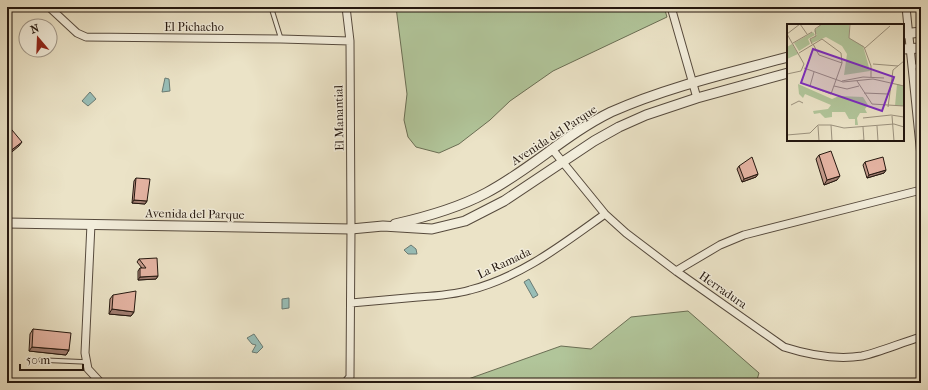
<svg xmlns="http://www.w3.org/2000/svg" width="928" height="390" font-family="'IM FELL French Canon',serif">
	<rect width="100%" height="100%" fill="#ebe3c7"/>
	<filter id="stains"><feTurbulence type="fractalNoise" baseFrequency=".005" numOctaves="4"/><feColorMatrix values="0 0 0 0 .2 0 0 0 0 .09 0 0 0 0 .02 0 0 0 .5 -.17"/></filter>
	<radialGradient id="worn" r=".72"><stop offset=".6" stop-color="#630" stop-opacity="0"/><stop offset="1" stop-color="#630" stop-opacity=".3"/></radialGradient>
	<!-- green -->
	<path fill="#b1c59a" stroke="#6a6e54" d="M396,7h268l3,10 -114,54 -43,30 -20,19 -31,24 -20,9 -23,-6 -8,-10 -4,-17 3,-26z
		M688,311l71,62 -3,10h-299l104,-37 30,3 40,-32z"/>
	<!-- water -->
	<path fill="#98beb7" stroke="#6a7b74" d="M165,78l4,1 1,12 -8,1z
		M90,92l6,7 -8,7 -6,-5z
		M411,245l5,4 1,5h-9l-4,-4z
		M529,279l9,16 -5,3 -9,-16z
		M289,298v10l-7,1v-10z
		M254,334l9,13 -6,6 -5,-1 4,-7 -4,-1 -5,-6z"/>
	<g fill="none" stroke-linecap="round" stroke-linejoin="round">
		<!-- service casing -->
		<g stroke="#564a3d" stroke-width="5.5">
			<path id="service" d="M271,7l10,32
				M913,67l8,-2
				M41,360l46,2"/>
		</g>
		<!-- minor casing -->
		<g stroke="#564a3d" stroke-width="9">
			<path id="minor" d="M49,7l28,26 9,4 195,2 69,2
				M671,7l26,91
				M906,7l15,149
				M552,149l53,65 21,19 50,38 108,76c25,8 52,13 78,9 18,-4 41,-14 59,-19
				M91,224l-6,129 3,16 13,14
				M676,271l44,-26 24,-10 177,-45
				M351,303c22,-2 45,-4 67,-6 17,-1 35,-2 52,-7 51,-13 93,-46 135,-76
				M345,383l5,-6 1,-148 -1,-188 -4,-34"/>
		</g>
		<!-- tertiary casing -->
		<g stroke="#564a3d" stroke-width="11">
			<path id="tertiary" d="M903,34l18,-2
				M903,49l18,-1
				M7,223l344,6 32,-3 49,3 33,-8 39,-20 90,-60 25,-14 27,-12 51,-17 91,-25
				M395,224c31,-7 63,-16 91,-31 44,-23 80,-59 125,-81 56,-25 118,-39 177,-55"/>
		</g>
		<!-- service -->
		<use href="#service" stroke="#f2eddb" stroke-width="3.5"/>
		<!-- minor -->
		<use href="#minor" stroke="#f2eddb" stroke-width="7"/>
		<!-- tertiary -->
		<use href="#tertiary" stroke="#f2eddb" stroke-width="9"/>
	</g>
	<!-- wall -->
	<path fill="#c49a8b" stroke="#24170f" d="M500,7h9l-8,3z
		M819,155l18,25 -13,5 -8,-26z
		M865,162l21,8 -2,3 -17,5 -4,-13z
		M739,166l19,8 -2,3 -14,5 -5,-13z
		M136,178l11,23 -2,3 -13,-1 2,-22z
		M139,259l19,17 -2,3 -18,1v-9l2,-3h2l-5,-6z
		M921,269v8l-3,-5z
		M113,295l21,17 -3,4 -22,-2 1,-15z
		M33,329l36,21 -3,5 -37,-4 1,-17z"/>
	<!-- shaded-wall -->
	<path fill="#a07d71" stroke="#24170f" d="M504,7h5l-8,3z
		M22,142l-3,4 -12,10 2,-4z
		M886,170l-2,3 -17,5 2,-3z
		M758,174l-2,3 -14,5 2,-3z
		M840,176l-3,4 -13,5 3,-5z
		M134,200l13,1 -2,3 -13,-1z
		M158,276l-2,3 -18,1 2,-3z
		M112,309l22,3 -3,4 -22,-2z
		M32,347l37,3 -3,5 -37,-4z"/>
	<!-- building -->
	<path fill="#e4b3a2" stroke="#24170f" d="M7,124l15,18 -13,10 -2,-2z
		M831,151l9,25 -13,4 -8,-25z
		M752,157l6,17 -14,5 -5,-13z
		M883,157l3,13 -17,5 -4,-13z
		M136,178l14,1 -3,22 -13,-1z
		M157,258l1,18 -18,1v-9h6l-7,-9z
		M136,291l-2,21 -22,-3 1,-14z
		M33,329l38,4 -2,17 -37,-3z"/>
	<g text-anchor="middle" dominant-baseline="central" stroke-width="3" stroke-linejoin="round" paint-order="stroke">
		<!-- street labels -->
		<g font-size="12" fill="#24170f" stroke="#f2eddb">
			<text x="194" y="27">El Pichacho</text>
			<text transform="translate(339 118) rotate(-91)">El Manantial</text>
			<text transform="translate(554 135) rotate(-33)">Avenida del Parque</text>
			<text transform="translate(195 214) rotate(1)">Avenida del Parque</text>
			<text transform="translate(504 263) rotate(-25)">La Ramada</text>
			<text transform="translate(723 290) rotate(35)">Herradura</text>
		</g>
	</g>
	<!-- overview -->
	<g transform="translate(787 24)">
		<rect width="117" height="117" fill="#ebe3c7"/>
		<path d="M34,0h28v14l14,8 7,25 -26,4 3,-21 -5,-8 -16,-9 -14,6 -2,-3 7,-5 -3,-4zM26,8l2,3 -7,4 2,5 -11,7 -5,-8zM5,20l6,10 -11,5v-12zM11,60l34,15 7,-3 24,1 5,8 -3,4 2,4h-7l-3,5 1,7h-3v-6h-6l-4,-7h-13v5l-7,1 -5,-5 -6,1 -1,-3 15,-2 3,-4 -26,-11 -2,4 -4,-4zM110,60l7,2v20h-9z" fill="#b1c59a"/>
		<path fill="none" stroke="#9b917d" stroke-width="1" d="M13,0l7,10M63,0l-1,14 15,9 7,19v11M0,10l17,30 -3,7 -14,3M0,10l13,-10M6,19l19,-11M25,20l-2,-5 6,-3 -1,-7 7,-5M26,20l6,11 23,8M78,24l25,-22M12,29l23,-14 19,14 1,10 -11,31 -21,-8 4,-14M86,40l25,2M17,44l39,14 30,-3 31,7M106,46l11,-9M55,57l21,-4 21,1M70,57l15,23 32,2M47,62l13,3 12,-3M77,69l24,1M4,81l8,-4 4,2M101,83l5,-37M105,92l2,25M76,94l28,-3 13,2M44,101l1,16M31,102l1,15M90,102l1,15M76,103l1,14M0,111l23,-2 8,-8h13l13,3 50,-4 10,3M64,117l13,-1"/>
		<path fill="#7b2cbf" fill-opacity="0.15" stroke="#7b2cbf" stroke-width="2" d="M26,25l81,28 -12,34 -81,-28z"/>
		<rect width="117" height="117" fill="none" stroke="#24170f" stroke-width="2"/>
	</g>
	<!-- margin -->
	<rect width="928" height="390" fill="none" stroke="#ebe3c7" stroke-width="24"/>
	<rect x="8" y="8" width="912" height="374" fill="none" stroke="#24170f" stroke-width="2"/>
	<rect x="12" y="12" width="904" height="366" fill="none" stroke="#24170f"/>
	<!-- north arrow -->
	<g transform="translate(38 38) rotate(341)"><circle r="19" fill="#f2eddb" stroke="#a09789"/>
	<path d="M0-3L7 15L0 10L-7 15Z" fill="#8f2418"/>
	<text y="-6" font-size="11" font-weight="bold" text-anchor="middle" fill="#24170f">N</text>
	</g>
	<!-- scale -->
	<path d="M20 364v6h63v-6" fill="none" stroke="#24170f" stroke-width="2"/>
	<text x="26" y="364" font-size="12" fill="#24170f" stroke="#f2eddb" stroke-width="3" paint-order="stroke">50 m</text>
	<rect width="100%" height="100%" filter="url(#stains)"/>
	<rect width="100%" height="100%" fill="url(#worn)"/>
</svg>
